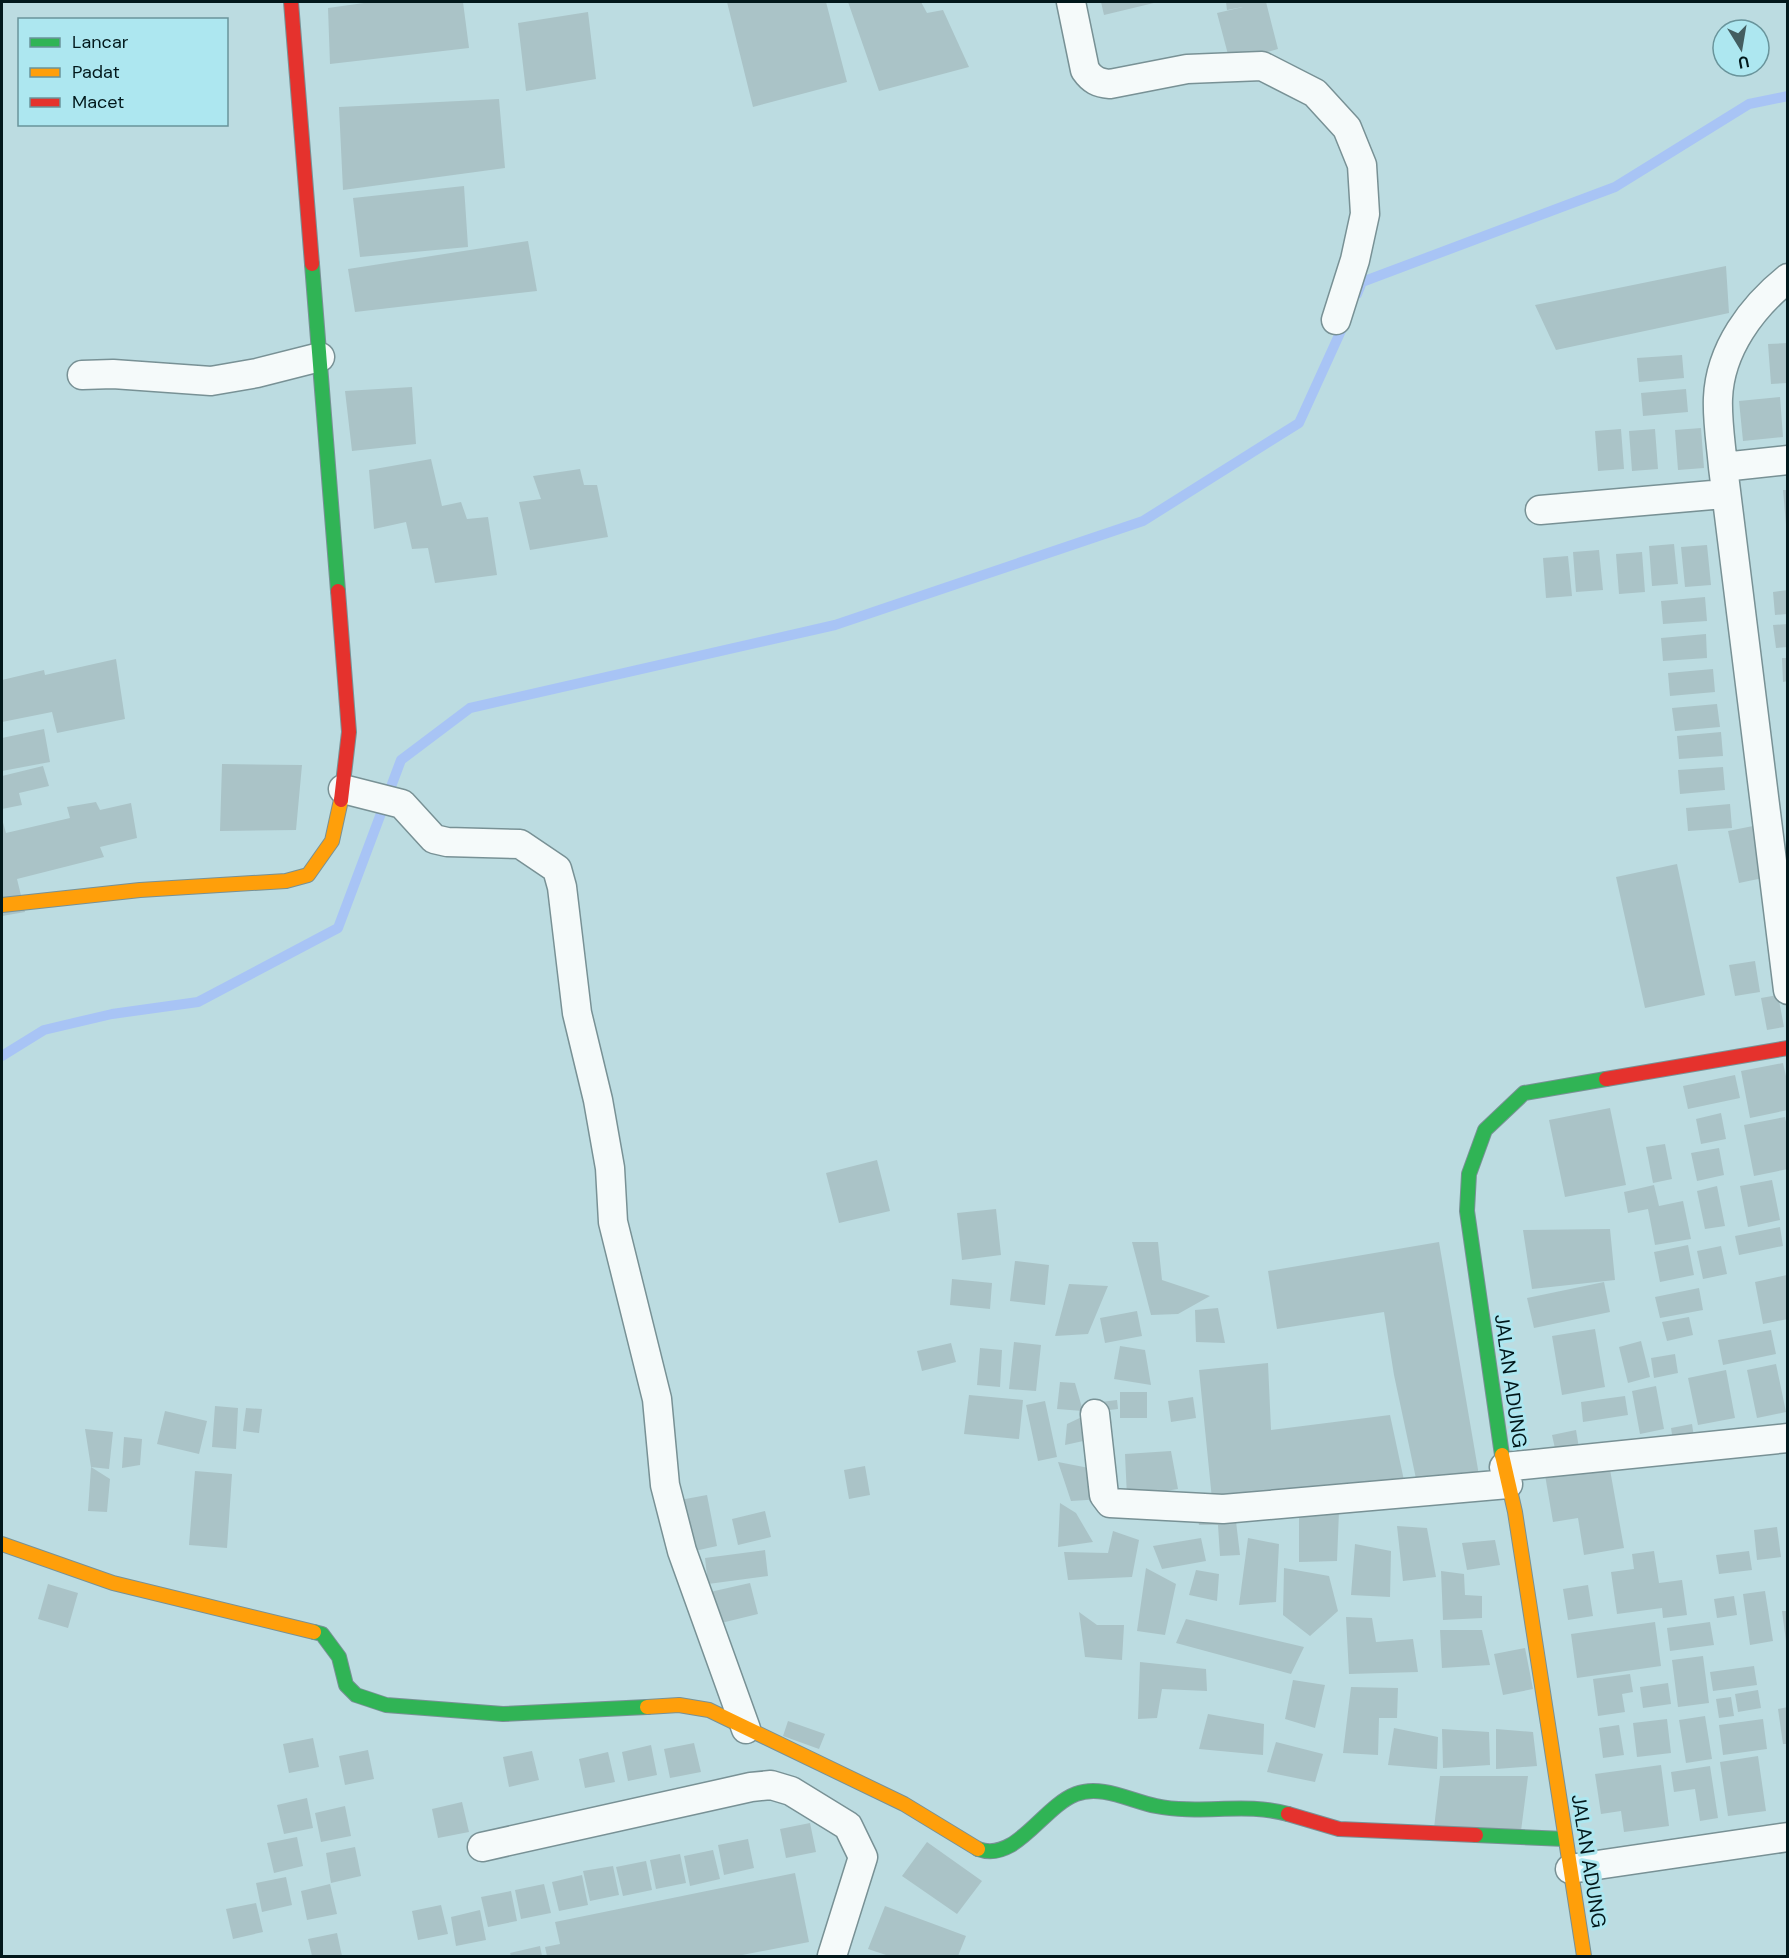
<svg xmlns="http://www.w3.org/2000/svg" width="1789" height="1958" font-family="'DM Sans',sans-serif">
	<rect width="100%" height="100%" fill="#bcdce1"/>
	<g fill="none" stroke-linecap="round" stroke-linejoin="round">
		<!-- stream -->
		<path stroke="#a8c4f5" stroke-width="10" d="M1357,294l5,-12 253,-95 134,-83 39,-8
			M2,1056l42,-26 68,-16 86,-12 140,-74 63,-168 69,-52 365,-83 308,-104 156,-98 46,-101"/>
	</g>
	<!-- building -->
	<path fill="#aac3c7" d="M371,2h92l6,46 -139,16 -2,-56z
		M727,2h99l21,80 -94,25z
		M848,2h73l6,11 16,-3 26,57 -90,24z
		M1101,2h57l-54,13z
		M1226,2h40l12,47 -48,13 -13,-49 26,-6 -16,3z
		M588,12l8,67 -70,12 -8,-68z
		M499,99l6,69 -162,22 -4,-83z
		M464,186l4,61 -108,10 -7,-59z
		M528,241l9,50 -182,21 -7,-43z
		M1726,266l3,47 -173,37 -21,-45z
		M1788,343v40l-17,1 -3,-40z
		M1682,355l2,23 -45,4 -2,-24z
		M412,387l4,57 -64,7 -7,-60z
		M1686,389l2,23 -45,4 -2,-23z
		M1780,397l3,40 -40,4 -4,-40z
		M1701,428l3,40 -26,2 -3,-40z
		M1621,429l3,40 -26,2 -3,-40z
		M1655,429l3,40 -26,2 -3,-40z
		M431,459l11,47 19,-4 6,17 21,-2 9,58 -62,8 -7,-35 -16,1 -6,-27 -32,7 -5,-59z
		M580,469l4,16h13l11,52 -78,13 -11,-48 22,-3 -8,-23z
		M1783,490h5v34h-2z
		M1674,544l4,40 -26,2 -3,-40z
		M1707,545l4,40 -26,2 -4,-40z
		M1599,550l4,40 -27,2 -3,-40z
		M1642,552l3,40 -26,2 -3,-40z
		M1568,556l4,40 -26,2 -3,-40z
		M1788,590v24l-13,1 -2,-23z
		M1705,597l2,24 -44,3 -2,-23z
		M1788,624v23l-12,1 -3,-23z
		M1706,634l1,24 -44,3 -2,-23z
		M1782,658h6v23l-5,1z
		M116,659l9,60 -68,14 -5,-21 -50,10v-42l42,-10 1,5z
		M1713,669l2,23 -45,4 -2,-23z
		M1717,704l3,23 -45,4 -3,-23z
		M44,729l6,33 -48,9v-33z
		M1721,732l2,24 -44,3 -2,-23z
		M222,764l80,1 -6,65 -76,1z
		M43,766l6,20 -30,7 3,12 -20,4v-33z
		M1723,767l2,23 -45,4 -2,-24z
		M96,802l4,8 31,-7 6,35 -37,9 4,10 -87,22 8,33 -23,4v-97l4,14 64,-15 -3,-11z
		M1730,804l2,24 -44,3 -2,-23z
		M1753,826l10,52 -24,5 -11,-52z
		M1677,864l28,131 -60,13 -29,-131z
		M1755,961l5,31 -25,4 -6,-31z
		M1778,995l6,32 -17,3 -6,-32z
		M1783,1063l5,22v25l-38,8 -9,-47z
		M1735,1075l5,23 -52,11 -5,-23z
		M1610,1108l16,77 -61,12 -16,-77z
		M1721,1113l5,26 -25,5 -5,-25z
		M1785,1117l3,14v38l-34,7 -10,-51z
		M1665,1144l7,35 -19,4 -7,-36z
		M1719,1148l5,27 -27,6 -6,-28z
		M877,1160l13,51 -51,12 -13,-50z
		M1772,1180l8,40 -32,7 -8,-41z
		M1654,1185l5,21 24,-5 8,38 -36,6 -7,-36 -20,4 -4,-21z
		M1717,1186l8,40 -20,3 -8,-38z
		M996,1209l5,46 -39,5 -5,-47z
		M1780,1227l3,19 -44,9 -4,-19z
		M1610,1229l5,51 -83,9 -9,-59z
		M1132,1242h26l4,38 48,16 -32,18 -27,1z
		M1439,1242l41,239 -62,7 -24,-113 -10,-63 -107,17 -9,-58z
		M1688,1245l6,30 -34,7 -6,-30z
		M1721,1246l6,28 -24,5 -6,-28z
		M1015,1261l34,4 -4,40 -35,-4z
		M1787,1275l1,44 -25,5 -8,-42z
		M952,1279l40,4 -2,26 -40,-4z
		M1604,1282l6,30 -76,16 -7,-30z
		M1069,1284l39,2 -20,48 -33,2z
		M1699,1288l4,22 -43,8 -5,-21z
		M1218,1308l7,35 -29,-1 -1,-32z
		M1137,1311l5,25 -37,7 -5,-25z
		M1689,1317l4,18 -26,6 -5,-19z
		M1595,1329l10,58 -43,8 -10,-59z
		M1771,1330l5,24 -53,11 -5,-25z
		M1641,1341l9,36 -22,6 -9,-36z
		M1014,1342l27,3 -5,46 -27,-2z
		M951,1343l5,19 -34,9 -5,-20z
		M1120,1346l25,4 6,35 -37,-6z
		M980,1348l22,2 -2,37 -23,-2z
		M1675,1354l3,19 -24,5 -3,-20z
		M1268,1363l3,67 119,-15 15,70 -193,14 -13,-129z
		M1776,1364l10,48 -29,6 -10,-48z
		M1726,1370l9,48 -37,7 -10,-47z
		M1060,1382l15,1 8,28 -26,-2z
		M1656,1386l8,43 -24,5 -8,-43z
		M1120,1392h27v26h-27z
		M969,1395l54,5 -4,39 -55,-5z
		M1625,1396l3,19 -45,7 -2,-20z
		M1193,1397l3,21 -25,4 -3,-21z
		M1117,1400l1,9 -17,2v-9z
		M1045,1401l12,56 -19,4 -12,-56z
		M215,1406l23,2 -2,41 -24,-2z
		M246,1408l16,1 -3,24 -16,-2z
		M165,1411l42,10 -8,33 -42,-10z
		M1086,1415l11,23 -32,7 2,-21z
		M1692,1424l2,13 -21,4 -2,-13z
		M85,1429l28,3 -4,37 -18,-2 19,12 -3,33 -19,-1 3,-44z
		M1576,1430l3,18 -23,5 -4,-18z
		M124,1437l18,2 -2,26 -18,3z
		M1171,1451l7,38 -51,8 -2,-43z
		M1058,1462l57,11 3,25 -47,3z
		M1609,1464l15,84 -40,7 -6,-37 -25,4 -8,-47z
		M865,1466l5,29 -21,4 -5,-29z
		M195,1471l37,3 -5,74 -38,-3z
		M707,1495l10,51 -27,6 -10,-52z
		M1060,1503l16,10 17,29 -35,5z
		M765,1511l6,26 -33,8 -6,-26z
		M1197,1511l38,2 5,42 -20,1 -2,-31h-19z
		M1299,1511h40l-2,50 -38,1z
		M1397,1526l30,2 9,49 -33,4z
		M1777,1527l4,30 -24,3 -3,-30z
		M1113,1531l26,9 -7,37 -64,3 -4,-28 44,1z
		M1201,1538l5,23 -44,8 -9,-23z
		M1248,1538l31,6 -3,58 -37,3z
		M1495,1540l5,25 -33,5 -5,-27z
		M1355,1544l36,7 -1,46 -39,-2z
		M765,1550l3,26 -60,8 -3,-26z
		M1654,1551l5,32 23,-3 5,35 -24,3 -1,-10 -45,6 -6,-42 23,-3 -2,-15z
		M1749,1551l3,19 -33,4 -3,-19z
		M1146,1568l30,16 -11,51 -28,-4z
		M1284,1568l45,8 9,35 -28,25 -27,-21z
		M1196,1570l23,4 -2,27 -28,-6z
		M1441,1571l23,3 1,21 17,1v22l-39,2z
		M750,1583l8,31 -41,10 -7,-32z
		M48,1584l30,9 -10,35 -30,-9z
		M1588,1585l5,31 -25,4 -5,-31z
		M1765,1591l8,50 -23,4 -7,-51z
		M1734,1596l3,19 -20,3 -3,-19z
		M1782,1611h6v30h-2z
		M1079,1612l18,13h27l-2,35 -37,-3z
		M1346,1617l26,1 4,24 37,-3 5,33 -69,2z
		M1186,1619l118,28 -13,27 -115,-31z
		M1655,1622l6,44 -84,12 -6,-44z
		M1710,1622l4,23 -44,6 -3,-23z
		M1440,1630h42l8,35 -48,3z
		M1525,1648l8,41 -30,6 -9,-41z
		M1703,1656l6,47 -31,4 -6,-47z
		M1140,1662l66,7 1,22 -45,-2 -5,29 -19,1z
		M1754,1666l3,19 -44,6 -3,-19z
		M1630,1674l3,18 -11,2 3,18 -27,4 -5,-37z
		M1293,1680l32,5 -10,43 -30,-9z
		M1668,1683l3,21 -28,4 -3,-21z
		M1351,1687l47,1 -1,30h-18l-1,37 -35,-2z
		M1758,1690l3,18 -23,4 -3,-18z
		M1731,1697l3,19 -15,2 -3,-19z
		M1788,1707v37h-5l-5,-35z
		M1208,1714l56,10 -1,31 -64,-6z
		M1705,1716l7,43 -26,4 -7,-43z
		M1667,1719l4,34 -34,4 -4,-34z
		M1763,1719l4,30 -44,6 -4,-30z
		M788,1721l37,13 -6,15 -36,-13z
		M1619,1725l5,30 -21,3 -4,-30z
		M1394,1728l44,9 -1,32 -49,-4z
		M1442,1729l47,3 1,33 -47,3z
		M1496,1729l37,3 4,34 -41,3z
		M313,1738l6,29 -30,6 -6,-29z
		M1276,1742l47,12 -8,28 -48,-10z
		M694,1743l7,29 -31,6 -6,-29z
		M651,1745l6,30 -29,6 -6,-29z
		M368,1750l6,29 -29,6 -6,-29z
		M532,1751l7,29 -30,7 -6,-30z
		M608,1752l7,30 -30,6 -6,-29z
		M1758,1756l8,55 -38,5 -8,-54z
		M1661,1765l8,61 -45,6 -3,-21 -20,3 -6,-40z
		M1710,1766l8,52 -18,3 -5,-32 -21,3 -3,-20z
		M1440,1776h88l-7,55 -87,-3z
		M307,1798l6,30 -29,6 -7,-29z
		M462,1802l7,30 -31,6 -6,-29z
		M345,1806l6,30 -30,6 -6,-29z
		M810,1823l6,29 -30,6 -6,-29z
		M297,1837l6,29 -29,7 -7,-30z
		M748,1839l6,29 -30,7 -6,-30z
		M927,1842l55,39 -25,33 -55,-38z
		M355,1847l6,29 -30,7 -5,-30z
		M713,1850l7,29 -30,7 -6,-30z
		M680,1854l6,29 -30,6 -6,-29z
		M646,1861l6,29 -29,6 -7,-29z
		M613,1866l6,29 -29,6 -7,-30z
		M795,1873l14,69 -72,14h-190l-2,-9 15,-3 -5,-22z
		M582,1875l6,30 -29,6 -7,-29z
		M286,1877l6,28 -30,7 -6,-29z
		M330,1884l7,30 -30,6 -6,-29z
		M544,1884l7,29 -30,6 -6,-29z
		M511,1891l6,30 -29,6 -7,-30z
		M256,1903l7,29 -30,7 -7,-30z
		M441,1905l7,29 -30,6 -6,-29z
		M885,1906l81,30 -8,20h-69l-21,-7z
		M480,1910l6,30 -30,6 -5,-29z
		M337,1933l5,23h-30l-4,-17z
		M540,1946l2,10h-31l-1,-3z"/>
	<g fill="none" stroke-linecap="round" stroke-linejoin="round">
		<!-- street casing -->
		<g stroke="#789195" stroke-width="31">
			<path id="street" d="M1071,2l14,68c7,10 13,13 25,14l77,-15 75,-3 53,27 32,35 15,37 3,49 -10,46 -19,60
				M82,375l31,-1 98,7 46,-8 63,-16
				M1788,460l-65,7 65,523
				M1723,467c-2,-23 -6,-47 -5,-69 2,-49 34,-91 70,-120
				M1540,510l184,-16
				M343,789l59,15 32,35 13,3 73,2 37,25 5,18 15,126 21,87 12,68 3,54 44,177 8,86 17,66 64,178
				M1095,1414l9,81 6,8 113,6 285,-25
				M1504,1467l284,-29
				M482,1847l269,-60 20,-2 20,6 57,35 15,31 -31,99
				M1570,1869l218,-32"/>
		</g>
		<!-- fast casing -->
		<g stroke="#789195" stroke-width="16">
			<path id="fast" d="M312,264l26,327
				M1502,1455l-35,-244 2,-37 16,-44 39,-37 82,-14
				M314,1632l8,2 17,23 7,28 10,10 30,10 117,9 144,-7
				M1476,1835l89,4
				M978,1849c38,14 64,-42 98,-55 25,-10 55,7 80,12 43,9 90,-4 132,8"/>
		</g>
		<!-- slow casing -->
		<g stroke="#789195" stroke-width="16">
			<path id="slow" d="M2,905l138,-15 146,-9 22,-6 24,-34 9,-41
				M1502,1455l13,57 69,444
				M2,1544l111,39 201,49
				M647,1707l32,-2 30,5 195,94 74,45"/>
		</g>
		<!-- jam casing -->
		<g stroke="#789195" stroke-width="16">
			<path id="jam" d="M291,2l21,262
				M338,591l11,141 -8,68
				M1606,1079l182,-31
				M1288,1814l51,15 137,6"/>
		</g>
		<!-- street -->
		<use href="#street" stroke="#f5fafa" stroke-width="28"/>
		<!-- fast -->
		<use href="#fast" stroke="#30b455" stroke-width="14"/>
		<!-- slow -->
		<use href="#slow" stroke="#ff9f0a" stroke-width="14"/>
		<!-- jam -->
		<use href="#jam" stroke="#e5322d" stroke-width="14"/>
	</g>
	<g text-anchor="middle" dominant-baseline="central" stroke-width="6" stroke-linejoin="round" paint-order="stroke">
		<!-- street labels -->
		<g font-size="20" fill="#02181b" stroke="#ade7f0">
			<text transform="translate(1511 1381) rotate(82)">JALAN ADUNG</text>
			<text transform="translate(1589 1861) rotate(81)">JALAN ADUNG</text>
		</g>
	</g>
	<!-- border -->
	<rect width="1789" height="1958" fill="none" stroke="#02181b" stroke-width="6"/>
	<!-- legend -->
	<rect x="18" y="18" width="210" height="108" fill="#ade7f0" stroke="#69949b" stroke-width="1.5"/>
	<rect x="30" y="38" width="30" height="9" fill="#30b455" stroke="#69949b" stroke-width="1.5"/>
	<text x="72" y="48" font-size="18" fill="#02181b">Lancar</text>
	<rect x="30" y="68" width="30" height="9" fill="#ff9f0a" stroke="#69949b" stroke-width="1.5"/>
	<text x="72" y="78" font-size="18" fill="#02181b">Padat</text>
	<rect x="30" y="98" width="30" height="9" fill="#e5322d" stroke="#69949b" stroke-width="1.5"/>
	<text x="72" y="108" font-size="18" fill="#02181b">Macet</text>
	<!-- north arrow -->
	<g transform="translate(1741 48) rotate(169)"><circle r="28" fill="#ade7f0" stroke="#69949b" stroke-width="1.5"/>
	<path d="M0-4.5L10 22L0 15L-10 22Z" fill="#435d60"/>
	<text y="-9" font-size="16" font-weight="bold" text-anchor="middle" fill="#02181b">U</text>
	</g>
</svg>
